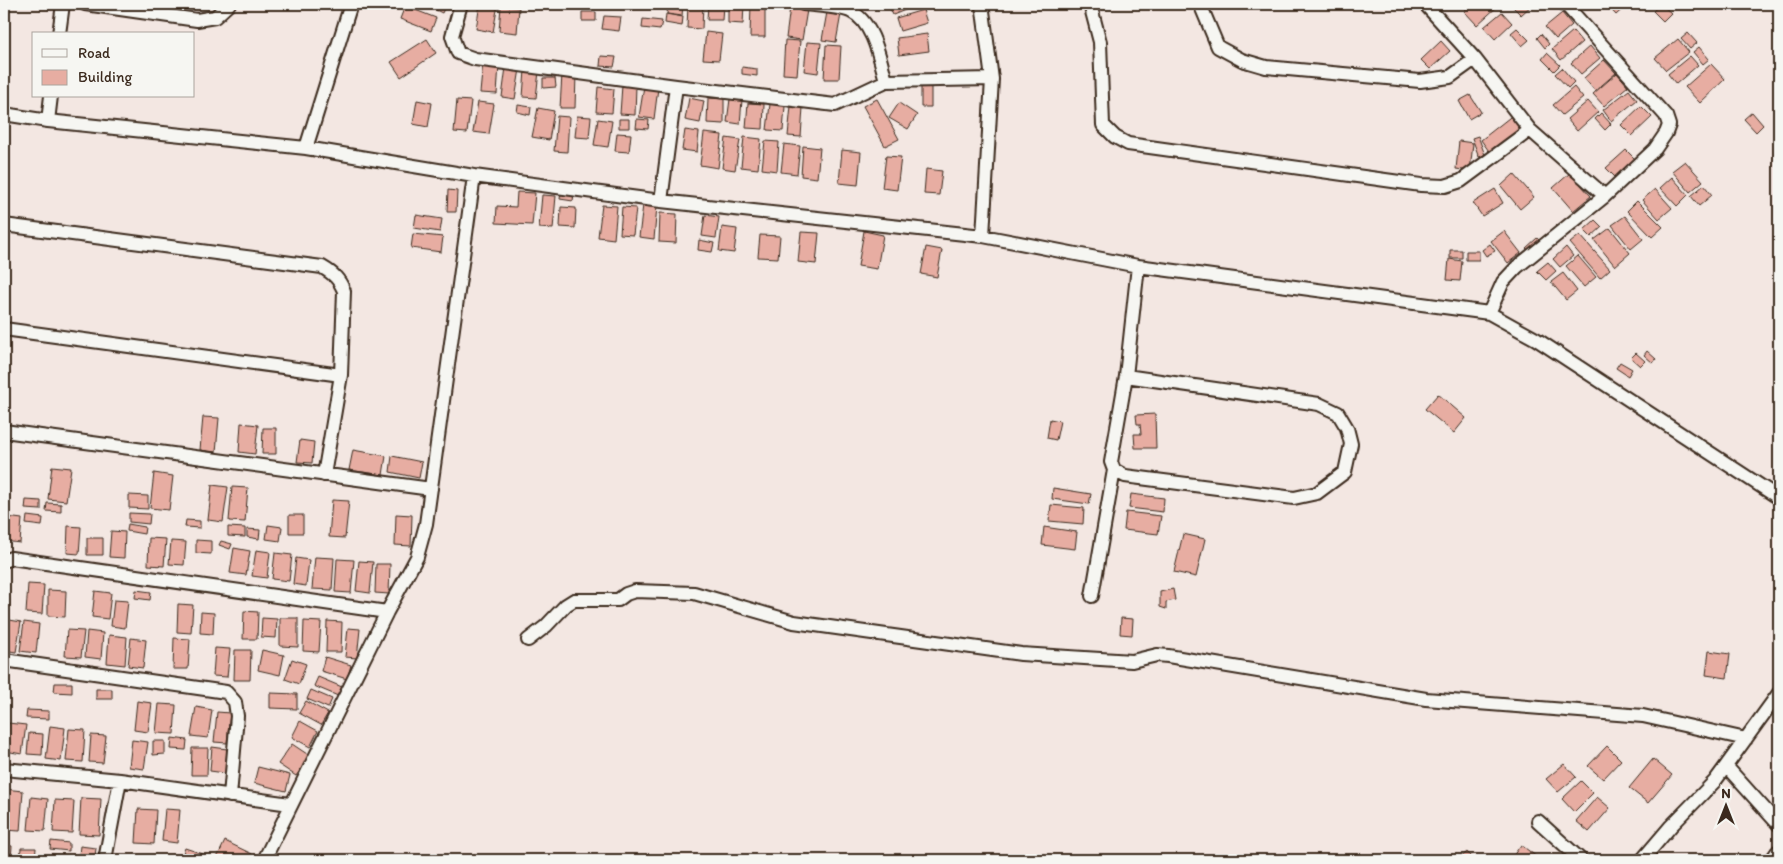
<svg xmlns="http://www.w3.org/2000/svg" width="1783" height="864" font-family="Itim,sans-serif">
	<rect width="100%" height="100%" fill="#f3e7e2"/>
	<filter id="ink" filterUnits="userSpaceOnUse"><feTurbulence type="fractalNoise" baseFrequency=".02" numOctaves="2"/><feDisplacementMap in="SourceGraphic" scale="10" xChannelSelector="R" yChannelSelector="G"/><feConvolveMatrix kernelMatrix="1 2 1 2 8 2 1 2 1" color-interpolation-filters="sRGB"/></filter>
	<g filter="url(#ink)">
		<!-- building -->
		<path fill="#e7ada2" stroke="#3b2a1e" d="M439,4h7l-4,9 -6,-3z
			M480,4h18l-5,28 -17,-3z
			M607,4h16v4l-16,-1z
			M668,4h15l-1,12 -15,-2z
			M688,4h15l-1,25 -15,-1z
			M708,4h15l-1,16h-15z
			M728,4h16l-1,20 -15,-1z
			M751,4h14v33h-15z
			M888,4h32l-27,11z
			M1472,4h24l2,2 -21,19 -13,-14z
			M1510,4h23l-12,11z
			M1606,4h22l-12,11z
			M1661,4l10,9 -8,8 -10,-10z
			M405,6l31,12 -5,13 -31,-12z
			M501,6l18,2 -2,25 -18,-2z
			M790,7l17,3 -5,30 -16,-2z
			M923,10l4,13 -27,8 -4,-13z
			M582,12h14v9h-14z
			M827,12l14,2 -5,28 -14,-2z
			M1502,12l10,11 -17,16 -11,-12z
			M1562,13l10,12 -16,14 -11,-12z
			M666,14l17,3 -1,9 -17,-3z
			M604,16l17,1 -2,14 -17,-2z
			M643,19l19,2 -2,9 -18,-2z
			M1517,28l12,12 -7,6 -11,-13z
			M1573,31l9,11 -21,18 -9,-11z
			M706,32l16,2 -3,26 -16,-1z
			M1688,33l9,10 -7,6 -9,-10z
			M927,34l2,17 -30,4 -2,-17z
			M1541,34l8,10 -4,4 -8,-10z
			M427,39l9,14 -35,24 -10,-15z
			M1678,39l11,13 -23,18 -11,-12z
			M785,40l15,1 -3,34 -14,-1z
			M1441,41l9,10 -20,18 -9,-9z
			M807,42l14,1 -3,30 -14,-2z
			M826,45l15,1 -2,33h-15z
			M1590,46l10,12 -19,16 -10,-11z
			M1699,47l10,12 -6,5 -10,-12z
			M1547,53l13,12 -6,6 -12,-12z
			M601,56l15,1 -2,10 -14,-1z
			M1690,56l8,9 -22,19 -8,-10z
			M1604,60l12,13 -21,18 -11,-13z
			M483,62l16,2 -2,30 -17,-1z
			M1711,64l14,15 -25,24 -15,-16z
			M506,67l14,2 -5,30 -13,-2z
			M742,67l15,2v7l-15,-2z
			M1562,68l12,14 -6,6 -13,-14z
			M525,70l14,1 -3,27 -13,-1z
			M1617,73l11,13 -24,20 -11,-12z
			M562,74h14l-1,34h-15z
			M543,78h12l1,9 -13,1z
			M622,85h14l-1,30 -15,-1z
			M921,85h10v22h-10z
			M644,86l14,2 -4,31 -15,-2z
			M598,87l16,2 -2,24 -16,-1z
			M1574,87l9,11 -21,17 -9,-10z
			M1629,90l8,10 -26,21 -8,-11z
			M1470,95l11,17 -12,7 -10,-18z
			M689,98l15,3 -4,22 -15,-3z
			M708,98l16,1v25l-17,-1z
			M730,99l12,1 -2,24 -13,-2z
			M877,99l22,40 -14,7 -22,-40z
			M417,100l15,3 -4,24 -15,-3z
			M457,100l14,1 -4,32 -13,-1z
			M1588,101l10,11 -21,19 -10,-12z
			M478,102l16,2 -5,30 -16,-2z
			M748,103l16,1 -1,25 -17,-1z
			M899,103l18,12 -9,14 -19,-11z
			M770,104l15,2 -2,25 -16,-1z
			M518,105l13,2 -1,8 -13,-3z
			M791,106l12,1 -2,30 -13,-1z
			M1641,106l11,11 -20,19 -11,-11z
			M538,108l16,3 -5,29 -17,-3z
			M1752,112l11,13 -7,7 -12,-13z
			M1601,113l10,11 -6,6 -10,-11z
			M1514,114l10,13 -33,27 -10,-14z
			M557,116l12,1 -2,35 -13,-1z
			M577,116l14,1 -2,21 -14,-1z
			M598,119l14,2 -4,26 -14,-2z
			M619,119h10v9h-10z
			M637,119l12,1 -1,9 -12,-1z
			M685,130l14,2 -2,20 -15,-2z
			M617,133l14,1 -2,18 -14,-1z
			M704,133l18,2 -4,33 -18,-3z
			M1478,136l7,19 -6,2 -7,-19z
			M744,137l17,2 -3,30 -17,-2z
			M726,138l14,2 -5,30 -13,-2z
			M765,141l14,1 -2,29 -15,-2z
			M1459,141l14,2 -3,28 -14,-2z
			M784,144l16,2 -3,28 -16,-2z
			M803,146l17,2 -3,30 -16,-2z
			M842,150l19,2 -3,33 -19,-2z
			M1626,150l11,11 -20,18 -11,-11z
			M886,156l15,1 -4,33 -15,-2z
			M1685,161l18,20 -13,11 -18,-21z
			M926,169l16,2 -3,24 -15,-1z
			M1570,173l21,23 -18,15 -20,-23z
			M1514,174l20,23 -14,12 -19,-23z
			M1672,177l16,18 -11,11 -17,-18z
			M1704,185l8,10 -13,11 -8,-10z
			M1495,189l8,14 -21,13 -9,-13z
			M1655,189l17,19 -13,11 -17,-19z
			M448,190l9,1 -1,21h-9z
			M561,191l13,2 -1,8 -13,-2z
			M517,192l18,1 -3,32 -36,-2 1,-17 19,1z
			M542,195l14,1 -3,33 -14,-1z
			M1637,201l26,26 -11,10 -25,-26z
			M602,205l15,1 -3,33 -16,-2z
			M643,205l14,1 -3,33 -15,-2z
			M561,207l15,1 -1,20 -15,-1z
			M622,207l14,1 -3,27 -13,-1z
			M660,213l17,1 -1,29 -17,-1z
			M416,215l26,4 -2,13 -26,-4z
			M705,215l14,2 -3,21 -14,-2z
			M1625,216l18,23 -12,10 -19,-24z
			M1595,220l7,7 -11,10 -7,-7z
			M722,227l15,2 -3,24 -15,-2z
			M1610,228l20,25 -15,13 -21,-26z
			M864,231l19,4 -6,34 -19,-3z
			M1504,231l17,22 -13,10 -17,-22z
			M801,232l18,1 -3,31 -18,-2z
			M413,234l30,3 -2,15 -30,-4z
			M760,235l20,1 -2,22 -20,-1z
			M1580,235l30,34 -10,9 -30,-35z
			M1537,238l5,5 -11,10 -5,-5z
			M699,240l15,3 -2,9 -14,-2z
			M1490,244l5,7 -9,5 -4,-6z
			M926,247l16,3 -5,27 -16,-3z
			M1566,247l7,9 -13,11 -7,-8z
			M1450,250h12v8h-12z
			M1466,251h13v9h-13z
			M1578,256l18,21 -12,10 -18,-21z
			M1449,259l13,2 -2,20 -13,-1z
			M1548,262l8,9 -10,9 -9,-9z
			M1563,273l14,18 -11,9 -15,-18z
			M1647,351l9,8 -3,4 -9,-8z
			M1636,353l9,8 -5,5 -9,-8z
			M1620,362l12,7 -4,7 -12,-8z
			M1438,394l28,24 -12,15 -29,-24z
			M1155,414l1,34h-21l-1,-14h7l-1,-10h-3l-1,-9z
			M203,417l16,1 -3,34 -16,-2z
			M1050,419l10,2 -4,19 -9,-2z
			M241,423l17,2 -3,29 -16,-2z
			M263,428h13v26h-14z
			M300,440l14,2 -2,21 -15,-1z
			M353,450l33,6 -3,19 -34,-5z
			M4,454h3l-1,18h-2z
			M392,456l30,6 -3,16 -29,-6z
			M52,466l19,2 -5,33 -18,-2z
			M154,473l19,3 -4,34 -19,-2z
			M212,485l16,2 -5,35 -15,-2z
			M232,487l16,1 -3,34 -16,-1z
			M1053,488l38,6 -2,10 -37,-5z
			M1131,494l33,4 -1,14 -34,-4z
			M129,495l19,1v13l-19,-1z
			M26,500l15,1v9l-16,-1z
			M332,500l17,1 -4,37 -16,-1z
			M47,503l14,1v8l-15,-1z
			M1051,505l33,3 -1,16 -34,-3z
			M1126,512l35,4 -3,18 -34,-4z
			M129,513l21,1 -1,10 -20,-2z
			M396,514l16,1 -1,31 -16,-1z
			M289,515h14v18h-14z
			M27,516l16,2 -1,8 -16,-2z
			M7,517l15,2 -2,24 -16,-2z
			M186,520l14,1v7l-15,-1z
			M128,524l17,3 -1,7 -17,-3z
			M268,525l14,2 -2,14 -14,-2z
			M68,526l13,1 -2,27 -12,-1z
			M228,527l17,1v9l-17,-1z
			M1044,527l33,5 -2,17 -33,-4z
			M247,529l13,1 -1,9 -12,-2z
			M111,531l14,1 -1,26 -15,-1z
			M1183,534l22,5 -9,38 -22,-5z
			M87,538h16v17h-16z
			M149,538l17,1 -2,27 -16,-1z
			M196,540l15,1v13l-15,-1z
			M171,541l15,1 -2,23 -15,-1z
			M221,541l11,3 -2,5 -11,-4z
			M234,548l16,3 -4,24 -16,-2z
			M256,550l14,2 -3,26 -15,-2z
			M275,553l17,2 -3,26 -17,-2z
			M315,557l19,1 -2,32 -20,-1z
			M296,558l13,2 -3,26 -13,-2z
			M337,559l17,1 -3,33 -16,-1z
			M359,561l14,1 -3,31 -14,-2z
			M376,564h14l-1,30 -14,-1z
			M28,584l16,1 -2,29 -16,-1z
			M1173,589l2,11 -9,2v7l-6,-2v-15z
			M48,590l18,1 -1,26 -17,-1z
			M136,590l15,2 -1,8 -15,-2z
			M95,591l16,2 -3,26 -16,-2z
			M114,600l14,1 -3,27 -14,-2z
			M178,604l15,1 -2,28 -14,-1z
			M244,611l14,1 -1,27h-14z
			M201,612l13,1 -1,21 -13,-1z
			M262,618l15,1 -1,19 -15,-1z
			M280,618h18v29l-18,-1z
			M1121,618l12,1 -1,16 -12,-1z
			M4,619l17,3 -5,30 -12,-2z
			M304,621l17,1 -2,30 -16,-1z
			M327,621l15,1 -1,30h-15z
			M24,622l15,2 -3,29 -16,-2z
			M348,628l12,1 -3,29 -12,-1z
			M67,630l17,1 -3,26 -16,-1z
			M87,631l16,2 -2,26 -16,-2z
			M109,635l18,2 -2,28 -18,-2z
			M131,638l15,2 -3,28 -15,-2z
			M174,638l16,1 -2,30h-15z
			M215,648l15,1 -3,28 -14,-1z
			M235,650h16l-1,30h-16z
			M262,650l22,5 -4,20 -22,-5z
			M1709,651l21,3 -3,24 -21,-3z
			M325,657l26,8 -4,14 -26,-8z
			M292,659l14,5 -7,20 -14,-5z
			M318,677l24,10 -4,9 -24,-10z
			M55,683h17v10l-18,-1z
			M96,689h16v10h-16z
			M311,690l21,9 -4,9 -21,-9z
			M270,693l27,1v15l-27,-1z
			M137,701l15,2 -4,29 -14,-2z
			M306,701l22,12 -7,12 -22,-12z
			M159,704l17,1 -2,29 -18,-1z
			M196,707l16,3 -4,28 -17,-2z
			M27,710l22,1v8l-23,-1z
			M217,712l13,1 -3,30 -13,-1z
			M300,721l18,10 -8,16 -18,-10z
			M8,723l18,2 -4,29 -17,-3z
			M50,726l15,2 -4,33 -15,-2z
			M69,729l16,1 -2,32 -17,-1z
			M29,733l14,1 -1,21 -15,-1z
			M91,735l15,1 -3,27 -14,-1z
			M172,738l15,2 -1,10 -15,-1z
			M132,740l16,2 -4,27 -15,-2z
			M153,741h12v13l-12,1z
			M292,744l18,12 -14,20 -18,-12z
			M1607,746l14,14 -18,19 -15,-13z
			M212,747l15,2 -2,24 -15,-2z
			M192,748h16l-1,27h-16z
			M1653,759l19,16 -24,28 -19,-15z
			M1564,764l12,13 -18,15 -12,-13z
			M258,767l32,8 -4,16 -32,-8z
			M1581,781l12,12 -19,19 -12,-13z
			M4,789l19,2 -3,40 -16,-1z
			M31,797l17,2 -3,32 -17,-1z
			M1597,797l13,11 -21,24 -13,-11z
			M81,798l20,1 -2,36 -20,-1z
			M55,800l19,1 -2,32 -19,-1z
			M138,809l18,1 -2,34 -18,-1z
			M165,809l15,1 -3,33 -15,-2z
			M51,841l18,2v8l-19,-2z
			M225,841l27,13 -3,6h-33z
			M4,845l8,1 -1,14h-7z
			M1521,845l16,12 -2,3h-25z
			M80,846l16,2 -1,9 -16,-2z
			M21,848h15l-1,12h-15z
			M185,848l18,6 -2,5 -18,-6z
			M1467,852l8,8h-17z
			M51,854l10,1v5h-11z"/>
		<g fill="none" stroke-linecap="round" stroke-linejoin="round">
			<!-- minor casing -->
			<g stroke="#3b2a1e" stroke-width="16">
				<path id="minor" d="M85,4l112,16 18,-3 14,-13
					M461,4l-9,32 6,17 17,6 201,27 159,19 51,-24 106,-2
					M803,4c10,1 39,3 47,7 23,10 30,48 36,70
					M981,4l2,7 9,68 -9,157
					M1090,4l10,38 3,83 12,12 13,7 293,41 24,1 16,-5 69,-51
					M1200,4l18,43 24,13 24,7 154,14 30,-4 25,-18
					M1425,4l50,55 55,71 75,66
					M59,34l4,-30
					M4,114l44,7 258,27 168,28 187,25 322,35 155,30 351,47 47,26 243,159
					M48,121l3,-25
					M306,148l45,-144
					M661,201l15,-115
					M4,225l318,42c12,7 17,12 22,24l-3,84 -17,100
					M1489,313l14,-31 14,-15 88,-71 50,-47 11,-16 3,-8 -3,-9 -101,-112
					M4,329l337,46
					M1126,376l193,28 19,9 9,15 4,16 -6,28 -28,21 -23,5 -169,-22 -11,-6 -3,-8 15,-86 12,-110
					M4,431l427,58
					M4,561l7,-3 376,54
					M1092,596l22,-126
					M528,640l18,-14 20,-21 8,-5h44l8,-6 9,-3 59,2 100,29 227,32 111,7 25,-6 11,1 258,43 217,17 103,23
					M4,660l222,32 9,10 2,14 -7,80
					M1726,766l53,-73
					M4,769l116,11 170,24
					M1538,821l43,39
					M105,860l15,-80
					M264,860l123,-248 30,-55 9,-33 48,-348
					M1642,860l29,-34 44,-45 11,-15 53,59"/>
			</g>
			<!-- tertiary casing -->
			<g stroke="#3b2a1e" stroke-width="20">
				<path id="tertiary" d="M1774,860l5,-7"/>
			</g>
			<!-- minor -->
			<use href="#minor" stroke="#f6f6f2" stroke-width="12"/>
			<!-- tertiary -->
			<use href="#tertiary" stroke="#f6f6f2" stroke-width="16"/>
		</g>
	</g>
	<!-- margin -->
	<rect width="1783" height="864" fill="none" stroke="#f6f6f2" stroke-width="20"/>
	<rect x="10" y="10" width="1763" height="844" fill="none" stroke="#3b2a1e" stroke-width="2" filter="url(#ink)"/>
	<!-- legend -->
	<rect x="32" y="32" width="162" height="65" fill="#f6f6f2" stroke="#aba49d"/>
	<rect x="42" y="49" width="25" height="8" fill="#f6f6f2" stroke="#aba49d"/>
	<text x="78" y="58" font-size="15" fill="#3b2a1e">Road</text>
	<rect x="42" y="70" width="25" height="15" fill="#e7ada2" stroke="#aba49d"/>
	<text x="78" y="82" font-size="15" fill="#3b2a1e">Building</text>
	<!-- north arrow -->
	<g transform="translate(1726 806)" stroke="#f6f6f2" stroke-width="4" paint-order="stroke">
	<path d="M0-4L9 19L0 12L-9 19Z" fill="#3b2a1e"/>
	<text y="-8" font-size="14" font-weight="bold" text-anchor="middle" fill="#3b2a1e">N</text>
	</g>
</svg>
